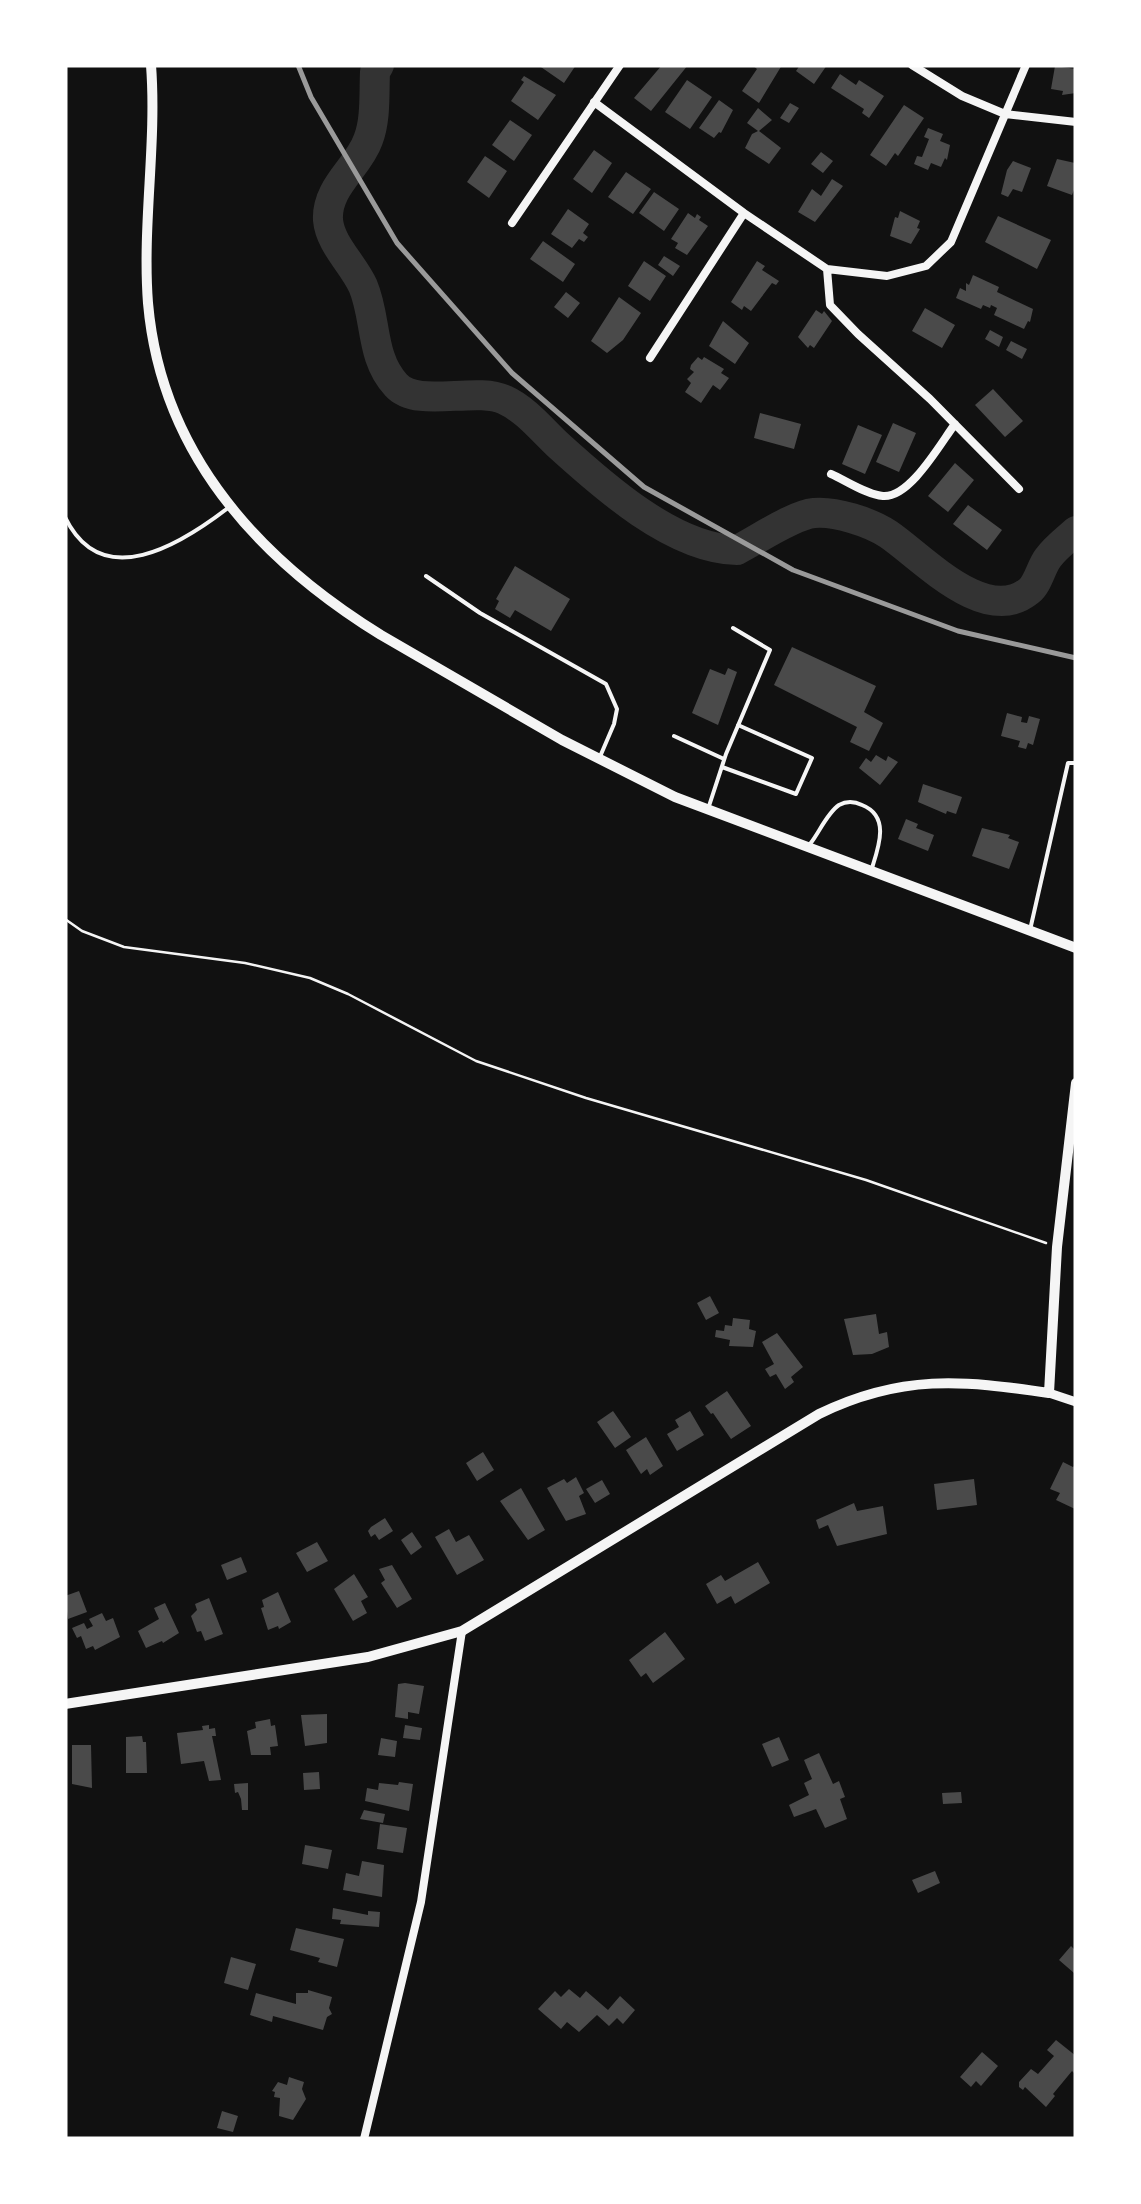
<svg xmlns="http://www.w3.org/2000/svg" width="1141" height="2204" font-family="'DM Sans',sans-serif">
	<rect width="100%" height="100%" fill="#111"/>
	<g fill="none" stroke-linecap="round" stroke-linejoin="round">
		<!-- river -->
		<path stroke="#333" stroke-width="30" d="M379,65l-4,7c-1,22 1,48 -7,68 -10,28 -42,47 -40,80 2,24 25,44 35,66 14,33 7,71 33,99 21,24 80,1 109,15 20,9 37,30 52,44 45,41 116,105 180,106 20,-10 56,-35 77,-37 21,-2 56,9 74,21 33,22 97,93 141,57 9,-7 12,-24 19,-33 7,-10 19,-19 28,-27"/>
	</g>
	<!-- building -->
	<path fill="#4a4a4a" d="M538,65h38l-12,18z
		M662,65h26l-37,46 -17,-13z
		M752,65h30l-23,38 -17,-12 15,-22z
		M800,65h27l-13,19 -18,-13z
		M1055,66l21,3v24l-14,2 1,-4 -12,-2z
		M840,74l16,11 3,-5 25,16 -15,22 -7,-5 2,-4 -33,-21z
		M524,76l32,19 -18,25 -27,-19 13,-19 -3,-2z
		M687,80l25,17 -22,32 -25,-17z
		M719,100l14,10 -12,23 -2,-1 -5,6 -15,-10z
		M790,103l9,5 -10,15 -9,-5z
		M904,105l20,13 -26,38 -3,-3 -9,13 -16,-11z
		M758,108l14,12 -13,11 22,17 -12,16 -24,-16 7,-14 6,-3 -11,-8z
		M510,120l22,15 -18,26 -22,-16z
		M928,128l15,6 -3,7 10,4 -3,15 -2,-2 -4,9 -10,-4 -3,7 -14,-6 3,-8 5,1 7,-18 -5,-2z
		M594,150l18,13 -20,30 -19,-14z
		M821,152l12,9 -10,12 -12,-9z
		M485,156l22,15 -18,27 -22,-16z
		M1057,159l18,4 1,22 -4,10 -25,-9z
		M1013,161l18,7 -9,24 -9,-3 -5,8 -7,-3 6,-24z
		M626,172l25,17 -18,25 -25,-17z
		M832,179l11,7 -28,36 -17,-10 14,-23 9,7z
		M654,192l25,17 -15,22 -25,-18z
		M568,209l21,15 -6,9 5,4 -4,5 -5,-3 -7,9 -21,-14z
		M900,211l20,10 -3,7 3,1 -9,15 -21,-8 5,-19 3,1z
		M688,213l7,5 2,-4 4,3 -2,3 9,6 -21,29 -12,-7 3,-5 -7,-4z
		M998,216l53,24 -14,29 -52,-27z
		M543,241l32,23 -12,18 -33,-23z
		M664,256l16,10 -7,10 -15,-11z
		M644,261l22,15 -16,25 -22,-15z
		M757,261l8,5 -3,4 17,11 -3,4 -4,-2 -21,28 -7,-5 -2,4 -11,-8z
		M973,275l26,12 -2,5 36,17 -3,13 -2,-1 -4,8 -30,-14 3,-7 -6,-3 -1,3 -7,-3 -2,4 -25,-11 4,-10 6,3v-8l3,2z
		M566,292l14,11 -12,15 -14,-11z
		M619,297l22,16 -18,27 -16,13 -16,-12z
		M925,308l30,17 -13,23 -30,-17z
		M816,310l6,4 2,-3 8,10 -18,27 -4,-3 -2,3 -10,-11z
		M723,321l26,22 -14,21 -26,-18z
		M990,330l13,7 -4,10 -14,-8z
		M1011,341l16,8 -5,10 -16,-9z
		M698,357l4,3 2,-3 20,12 -3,4 8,5 -9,12 -7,-5 -12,18 -16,-11 6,-9 -4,-4 7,-7 -4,-3 1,-4z
		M993,389l30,32 -18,16 -30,-32z
		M760,413l41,11 -7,25 -40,-11z
		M893,423l23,10 -17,39 -23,-10z
		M858,425l24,10 -17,39 -23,-10z
		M955,463l19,17 -26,32 -20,-16z
		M968,505l34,25 -15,20 -34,-26z
		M515,566l55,33 -19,32 -36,-21 -5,8 -15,-9 4,-8 -3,-2z
		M792,647l84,39 -12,26 19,11 -14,28 -19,-9 7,-15 -83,-42z
		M728,668l9,4 -19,53 -26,-12 18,-44 15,6z
		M1007,713l15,4 -1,5 6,1 2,-7 11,3 -7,26 -5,-2 -2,6 -8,-2 2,-6 -19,-5z
		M876,755l10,6 2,-5 10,6 -18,23 -21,-17 7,-10 5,4z
		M923,784l39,13 -6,17 -9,-3 -1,3 -28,-12z
		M906,819l12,5 -2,4 18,7 -6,16 -30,-12z
		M982,828l28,7 -2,3 11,4 -10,27 -37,-13z
		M710,1296l9,17 -13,7 -9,-17z
		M876,1314l3,20 8,-2 2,15 -17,7 -19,1 -9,-36z
		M733,1318l17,2 -1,9 7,2 -3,16 -24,-1 1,-6 -15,-3 1,-7 8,1 1,-6 7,1z
		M777,1333l26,34 -12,10 3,5 -9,7 -9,-15 -6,3 -5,-8 9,-5 -12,-22z
		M727,1391l24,35 -20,13 -18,-26 -2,1 -6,-8z
		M613,1411l18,26 -16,11 -18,-26z
		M690,1411l14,24 -27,16 -10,-17 12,-7 -4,-7z
		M646,1437l17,29 -13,9 -3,-6 -6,5 -15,-24z
		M483,1452l11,18 -17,11 -11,-18z
		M1063,1462l10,5 3,-3 -1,45 -19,-9 4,-7 -10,-4z
		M576,1477l8,16 -5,3 7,18 -20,7 -19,-33 17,-9 3,4z
		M974,1479l3,26 -40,5 -3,-26z
		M602,1480l8,14 -15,9 -9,-14z
		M521,1488l24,42 -17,10 -28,-39z
		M854,1503l3,8 26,-5 4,28 -50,12 -9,-21 -9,4 -3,-9z
		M385,1518l8,13 -14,9 -4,-6 -4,3 -3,-6 3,-4z
		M449,1529l7,13 13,-7 15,25 -27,15 -22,-38z
		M412,1532l10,15 -11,8 -10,-15z
		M317,1542l11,19 -21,11 -11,-19z
		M241,1557l6,15 -20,8 -6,-15z
		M758,1562l12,21 -35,21 -4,-8 -14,8 -11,-20 15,-9 4,6z
		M392,1565l20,34 -15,9 -16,-25 4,-3 -6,-11z
		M354,1574l14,23 -7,4 6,12 -14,8 -19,-32z
		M79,1591l8,21 -19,7 -3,-23z
		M278,1592l13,30 -12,7 -1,-3 -10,4 -7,-22 3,-1 -2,-7z
		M209,1598l14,36 -18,7 -4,-10 -4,1 -6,-16 6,-6 -2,-6z
		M165,1603l14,30 -16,10 -1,-2 -16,7 -8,-17 21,-12 -5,-11z
		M102,1613l4,8 7,-3 7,19 -25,13 -2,-4 -7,3 -5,-13 -4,2 -5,-10 12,-5 3,6 6,-3 -4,-7z
		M665,1632l20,27 -32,24 -7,-10 -5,4 -12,-17z
		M405,1683l19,3 -5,28 -11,-2v7l-13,-2 3,-33z
		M327,1714v29l-22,3 -4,-31z
		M270,1719l1,7 4,-1 3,21 -8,1 1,8h-20l-4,-24 9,-3 -1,-6z
		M209,1725v4l6,-1 1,8h-4l9,44 -12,1 -5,-20 -23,3 -4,-31 26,-3 -1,-4z
		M405,1725l17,3 -2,12 -17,-2z
		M142,1736l1,6h3l1,31h-21v-36z
		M779,1737l10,23 -17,7 -10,-23z
		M381,1738l16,3 -2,16 -17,-2z
		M72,1745h19l1,43 -20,-4z
		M819,1753l14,31 6,-3 6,16 -5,2 7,20 -22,9 -9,-19 -22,8 -5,-12 20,-10 -5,-12 8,-4 -8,-19z
		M319,1772l1,17 -16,1 -1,-17z
		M399,1782l14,2 -4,27 -44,-10 2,-13 11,2 1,-7 19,2z
		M248,1783v27h-6l-1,-11 -3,-7 -3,1 -1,-9z
		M961,1792l1,11 -19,1 -1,-11z
		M364,1810l21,4 -2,9 -23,-4z
		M380,1824l27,4 -4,25 -26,-4z
		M305,1845l27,5 -4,19 -26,-5z
		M362,1861l22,4 -2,32 -39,-7 3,-17 13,3z
		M935,1871l5,12 -22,10 -6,-13z
		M333,1908l35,7v-4l12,1 -1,15 -39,-3 1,-4 -9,-1z
		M296,1928l48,11 -7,28 -19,-5 2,-4 -30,-8z
		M1071,1946l5,5 -2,22 -15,-13z
		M231,1957l25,7 -8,26 -24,-7z
		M569,1989l11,9 6,-7 22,19 12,-14 15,14 -12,14 -6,-6 -8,8 -12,-11 -18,17 -12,-10 -6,7 -23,-20 17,-18 6,6z
		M308,1990l24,7 -3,11 3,6 -5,3 -4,13 -50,-14 -1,6 -22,-7 6,-22 40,11v-11h12z
		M1056,2040l20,16v19l-4,-4 -19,23 2,2 -9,11 -21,-20 -2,3 -4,-3v-5l12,-13 7,5 16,-18 -7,-6z
		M982,2052l16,14 -17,20 -5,-5 -5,6 -11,-10z
		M289,2077l15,5 -2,7 4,10 -13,21 -14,-4 1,-18 -6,-1 1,-5 -3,-1 6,-9 9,3z
		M222,2111l16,5 -5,16 -16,-4z"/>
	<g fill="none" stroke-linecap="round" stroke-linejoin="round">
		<!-- path -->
		<path stroke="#f5f5f5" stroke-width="2.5" d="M65,919l17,12 42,16 121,16 65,15 38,16 128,67 110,37 280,82 180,63"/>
		<!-- service -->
		<path stroke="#f5f5f5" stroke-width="4" d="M65,517c37,77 116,27 163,-9
			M426,576l54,37 126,71 11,25 -3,15 -15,35
			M674,736l50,23
			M722,767l74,27 16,-36 -74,-33
			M709,806l17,-52 44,-104 -37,-22
			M810,844c9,-11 17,-31 29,-39 7,-4 15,-4 23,0 28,11 17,41 10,63
			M1030,930l38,-167h8"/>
		<!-- minor -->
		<path stroke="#f5f5f5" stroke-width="8" d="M912,65l50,31 43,18 71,8
			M594,102l150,111 83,56 60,7 39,-10 25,-24 75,-177
			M512,223l108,-158
			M827,269l3,36 28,29 72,65 89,90
			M650,358l94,-145
			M831,474c14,6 36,21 52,22 27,2 57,-52 72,-72
			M364,2139l57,-237 41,-271"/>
		<!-- tertiary -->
		<path stroke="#f5f5f5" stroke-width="9" d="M1049,1393l27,9"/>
		<!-- secondary -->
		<path stroke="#f5f5f5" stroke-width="10" d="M151,65c6,79 -9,159 -3,238 13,150 110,256 233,332l181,105 113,57 401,151
			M65,1704l303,-47 94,-26 357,-217c82,-40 143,-34 230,-21l8,-146 19,-164"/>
		<!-- rail -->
		<path stroke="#9a9a9a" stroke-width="5" d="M298,65l13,32 86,146 115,130 132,114 149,83 165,61 118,27"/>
	</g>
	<!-- border -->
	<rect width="1141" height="2204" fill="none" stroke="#ffffff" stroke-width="135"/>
</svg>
